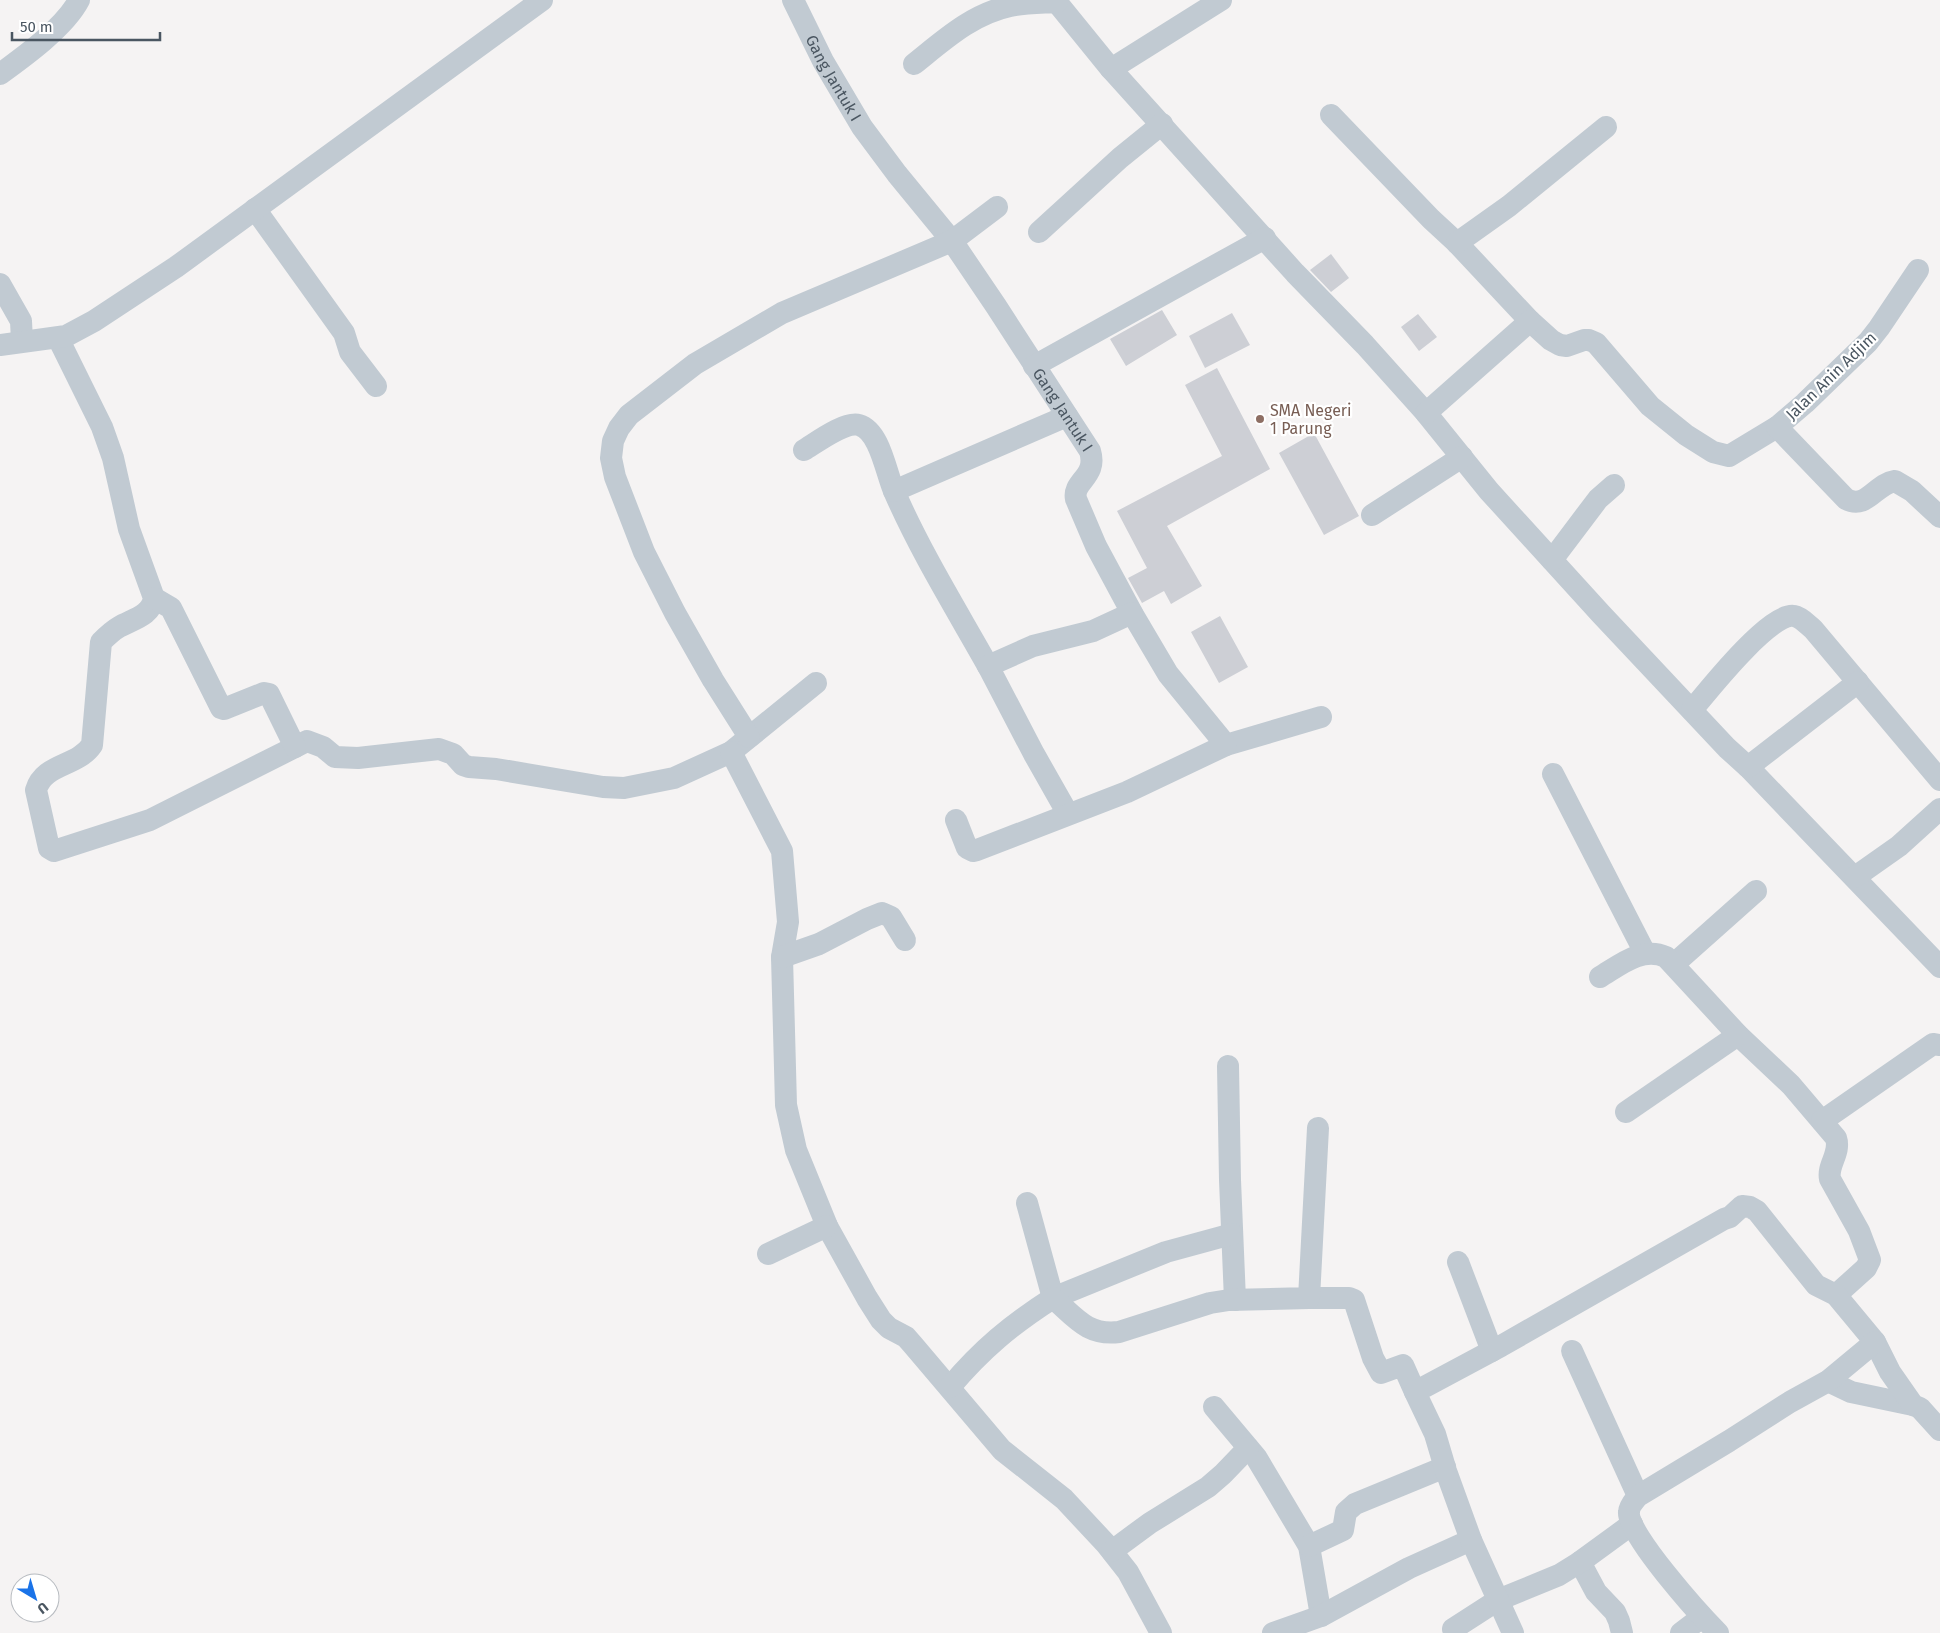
<svg xmlns="http://www.w3.org/2000/svg" width="1940" height="1633" font-family="'Fira Sans',sans-serif">
	<rect width="100%" height="100%" fill="#f5f3f3"/>
	<!-- building -->
	<path fill="#cdcfd5" d="M1331,254l18,24 -18,14 -21,-22z
		M1162,310l15,25 -51,31 -16,-27z
		M1232,313l18,32 -45,23 -16,-32z
		M1418,314l19,23 -18,14 -18,-24z
		M1217,368l53,101 -103,57 35,60 -31,18 -7,-13 -22,12 -14,-25 19,-10 -30,-57 105,-55 -37,-71z
		M1314,433l45,83 -35,19 -45,-82z
		M1220,616l28,51 -29,16 -28,-51z"/>
	<g fill="none" stroke-linecap="round" stroke-linejoin="round">
		<!-- minor -->
		<g stroke="#c1cad2" stroke-width="22">
			<path id="s1" d="M793,0l30,61 39,66 35,47 55,67 44,65 94,145c8,26 -18,30 -14,48l20,47 36,67 36,61 58,71 95,-28"/>
			<path d="M1055,0l56,69 184,204 70,72 61,68 63,78 112,123 126,134 21,19 192,200"/>
			<path d="M914,64c30,-24 58,-50 96,-58 15,-3 31,-3 47,-4"/>
			<path d="M1111,69l110,-69"/>
			<path d="M0,74c25,-18 65,-47 79,-74"/>
			<path d="M1331,115l100,104 26,24 73,78 21,19 9,5 7,1 17,-6h5l7,3 54,63 36,29 27,17 16,4 48,-29"/>
			<path d="M255,209l89,124 6,19 26,34"/>
			<path d="M1039,232l81,-74 42,-34"/>
			<path d="M1457,243l52,-37 97,-79"/>
			<path d="M1918,270l-39,58 -11,14 -63,61 -28,24 69,72c21,11 29,-15 49,-18l17,10 28,26"/>
			<path d="M0,284l21,37 1,20"/>
			<path d="M58,338l44,89 11,31 16,71 25,69c-3,18 -21,21 -35,29 -7,4 -12,9 -18,15l-9,103c-15,22 -48,18 -56,45l13,58 5,3 96,-31 157,-79 16,6 12,10 23,1 81,-9 14,5 10,11 6,2 27,2 107,18 21,1 50,-10 57,-26 85,-69"/>
			<path d="M0,345l66,-9 28,-15 82,-54 366,-267"/>
			<path d="M1034,366l231,-128"/>
			<path d="M1426,413l104,-92"/>
			<path d="M804,450c13,-8 41,-29 55,-25 21,6 27,48 35,66 26,60 62,118 94,175"/>
			<path d="M894,491l173,-75"/>
			<path d="M1372,515l90,-58"/>
			<path d="M1552,560l46,-61 16,-14"/>
			<path d="M154,598l17,10 50,100 3,1 40,-16 5,1 26,53"/>
			<path d="M1692,710c15,-18 78,-98 102,-94 7,1 14,9 19,13l127,151"/>
			<path d="M749,737l-36,-57 -38,-67 -31,-61 -29,-75 -4,-19 2,-17 6,-13 10,-13 66,-51 87,-51 170,-72 45,-34"/>
			<path d="M731,752l51,99 6,71 -6,35 4,148 10,45 31,76 40,72 14,22 8,8 17,9 7,8 89,105 62,49 42,45 22,28 33,61"/>
			<path d="M1748,767l110,-85"/>
			<path d="M1553,774l92,179"/>
			<path d="M1068,814l-34,-60 -46,-88 45,-20 60,-15 39,-18"/>
			<path d="M956,820l11,28 6,3 4,-1 150,-58 99,-47"/>
			<path d="M1855,877l44,-31 41,-37"/>
			<path d="M782,957l37,-13 48,-25 15,-6 9,4 14,23"/>
			<path d="M1674,964l82,-73"/>
			<path d="M1600,977c20,-12 42,-31 66,-20l72,78 53,50 45,53c5,15 -9,27 -6,41l29,52 11,29 -4,8 -30,27"/>
			<path d="M1228,1066l2,114 5,120"/>
			<path d="M1626,1112l112,-77"/>
			<path d="M1822,1121l111,-77 7,1"/>
			<path d="M1027,1203l26,95 113,-46 66,-18"/>
			<path d="M768,1254l59,-28"/>
			<path d="M1458,1262l34,89"/>
			<path d="M1309,1298h40l5,2 19,58 8,15 22,-8 12,27"/>
			<path d="M1572,1351l66,145"/>
			<path d="M1828,1381l23,11 62,13"/>
			<path d="M950,1387c32,-38 61,-62 103,-89 22,19 34,38 66,34l91,-29 19,-3 80,-2 9,-170"/>
			<path d="M1214,1407l42,50 53,89 12,70"/>
			<path d="M1309,1546l34,-16 3,-18 9,-8 90,-37"/>
			<path d="M1112,1551l38,-28 58,-36 15,-13 25,-26"/>
			<path d="M1580,1562l16,30 19,20 4,9 3,12"/>
			<path d="M1453,1629l45,-29 61,-25 21,-13 52,-38"/>
			<path d="M1273,1633l48,-17 88,-48 62,-28"/>
			<path d="M1513,1633l-42,-93 -25,-69 -11,-37 -20,-42 86,-46 223,-127 6,-2 12,-11 8,1 7,4 59,74 20,10 39,47 15,30 23,33 7,3 20,22"/>
			<path d="M1681,1633l21,-16"/>
			<path d="M1718,1633c-17,-17 -92,-100 -89,-121 0,-6 6,-12 9,-16l91,-55 61,-39 38,-21 47,-39"/>
		</g>
	</g>
	<!-- markers -->
	<circle fill="#8d6e63" stroke="#fff" stroke-width="2" cx="1260" cy="419" r="5"/>
	<g text-anchor="middle" dominant-baseline="central" stroke-width="4.5" stroke-linejoin="round" paint-order="stroke">
		<!-- street labels -->
		<g font-size="16" fill="#4a5661" stroke="#fff">
			<text stroke="none"><textPath href="#s1" startOffset="88">Gang Jantuk I</textPath></text>
			<text transform="translate(1831 376) rotate(-44)">Jalan Anin Adjim</text>
			<text stroke="none"><textPath href="#s1" startOffset="492">Gang Jantuk I</textPath></text>
		</g>
		<!-- education labels -->
		<g font-size="16" fill="#785e54" stroke="#fff" text-anchor="start">
			<text x="1270" y="410">SMA Negeri<tspan x="1270" dy="18">1 Parung</tspan></text>
		</g>
	</g>
	<!-- north arrow -->
	<g transform="translate(35 1598) rotate(142)"><circle r="24" fill="#ffffff" stroke="#b7bbc0"/>
	<path d="M0-4L9 19L0 12L-9 19Z" fill="#1a73e8"/>
	<text y="-8" font-size="14" font-weight="bold" text-anchor="middle" fill="#4a5661">U</text>
	</g>
	<!-- scale -->
	<path d="M12 32v8h148v-8" fill="none" stroke="#4a5661" stroke-width="2.5"/>
	<text x="20" y="32" font-size="15" fill="#4a5661" stroke="#ffffff" stroke-width="4" paint-order="stroke">50 m</text>
</svg>
